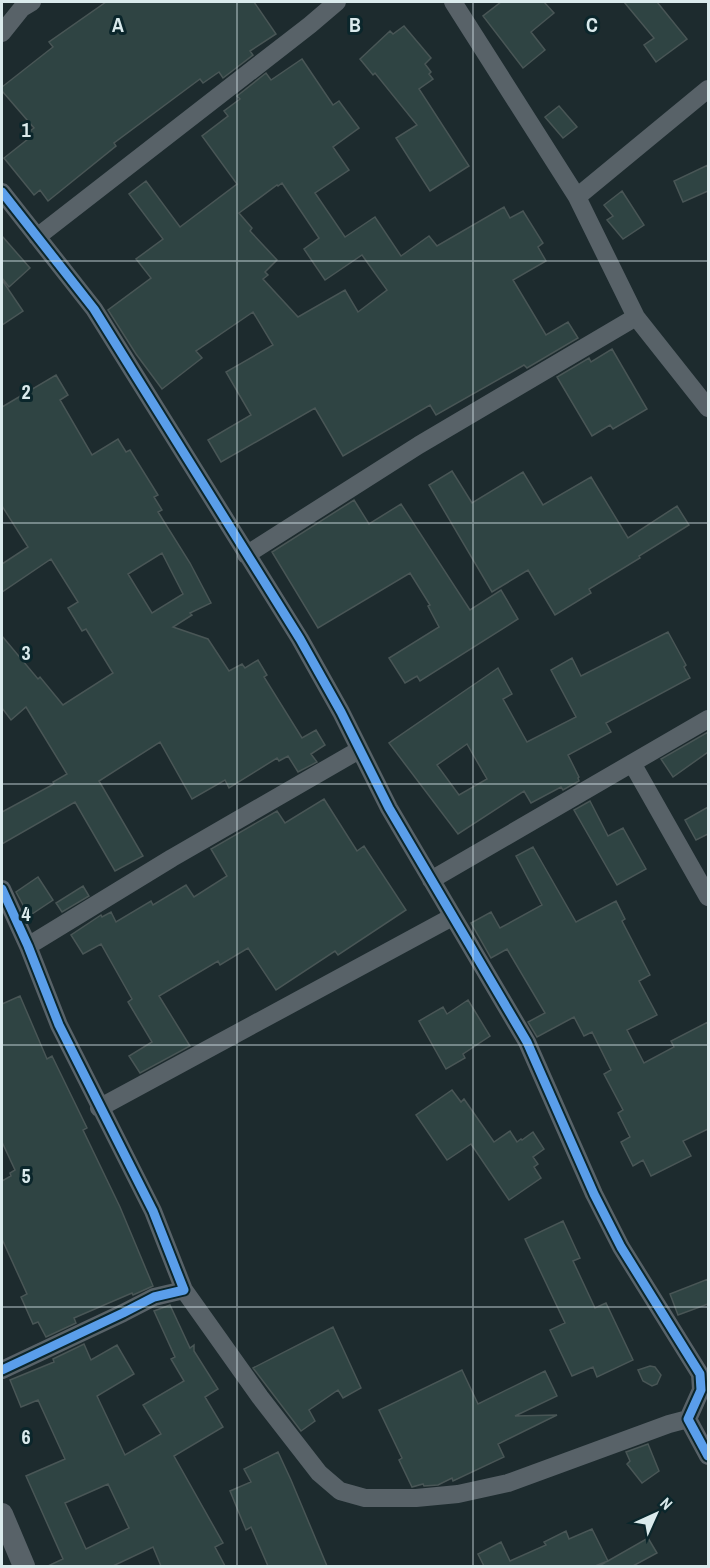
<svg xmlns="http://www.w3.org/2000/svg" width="710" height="1568" font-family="'Archivo Narrow',sans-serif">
	<rect width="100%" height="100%" fill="#1d2b2e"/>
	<!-- building -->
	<path fill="#2f4443" stroke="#495656" stroke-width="1.5" fill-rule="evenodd" d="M106,2h148l22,32 -26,17 3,4 -30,23 -4,-6 -16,11 -3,-4 -86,64 2,3 -68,55 -8,-11 -6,5 -30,-37 29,-23 -3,-4 4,-3 -32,-37v-4l51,-40 -4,-5z
		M501,2h43l10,11 -23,19 14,18 -22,18 -40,-52z
		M624,2h33l30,37 -31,23 -12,-17 10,-7z
		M404,26l27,32 -6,6 6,8 -2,2 4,5 -14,10 50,77 -39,25 -34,-53 21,-13 -42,-52 -2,2 -13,-16 30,-28 3,3z
		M302,59l31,46 6,-4 20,27 -26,19 16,23 -34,23 30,44 30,-20 26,39 28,-20 8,10 67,-39 6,11 13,-7 20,32 -5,4 8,14 -33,19 33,55 22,-13 10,16 -51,30 -3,-3 -88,50 -6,-10 -87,51 -28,-48 -94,54 -13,-22 43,-25 -25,-43 47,-27 -20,-33 -57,39 6,7 -40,31 -26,-35 -28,-44 43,-32 -15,-19 27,-20 -34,-45 17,-13 34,46 57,-43 -35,-48 26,-20 -4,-5 16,-12 -3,-3 29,-23 5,7zM282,183l37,55 -15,11 21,31 37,-25 25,35 -29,22 -13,-22 -47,27 -35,-38 5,-4 -3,-3 12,-12 -27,-29 2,-3 -13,-15 38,-28 1,1z
		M559,106l18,21 -14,11 -18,-21z
		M708,165v26l-25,11 -9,-21z
		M622,191l22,34 -21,14 -16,-19 6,-4 -9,-11z
		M2,236l28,32 -21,19 -7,-9z
		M2,280l21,31 -21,14z
		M612,349l35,60 -34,20 -3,-4 -18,11 -35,-59 32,-19 2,4z
		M56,375l12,20 -8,5 32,55 26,-16 8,13 4,-2 28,45 -4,2 8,13 -4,2 32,51 21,40 -21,10 2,2 -19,12 35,12 21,32 13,-7 3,4 13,-8 9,15 -3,2 38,61 14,-8 9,15 -14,9 6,8 -19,10 -10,-16 -9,5 -2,-3 -48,30 -4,-8 -33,19 -32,-57 -61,39 44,75 -28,15 -40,-69 -73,42v-32l52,-28 -1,-2 14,-8 -41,-67 -15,13 -9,-12v-72l36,43 2,-2 23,28 50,-32 -27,-44 -4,2 -14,-23 10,-6 -27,-43 -49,33v-28l26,-17 -26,-41v-99zM162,553l21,41 -31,19 -24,-39z
		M452,471l20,32 51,-31 20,33 48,-28 37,61 49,-32 12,19 -50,31 1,2 -51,31 2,4 -36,22 -27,-45 -36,22 -63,-107z
		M354,500l15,24 32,-20 69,106 31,-20 17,29 -98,62 -3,-5 -12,7 -16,-25 50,-31 -11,-21 2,-1 -20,-32 -92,55 -46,-76z
		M668,632l18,33 -2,2 6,11 -84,45 5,9 -43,23 11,22 -1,1 1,3 -16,9 -2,-3 -30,16 -7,-12 -66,43 -69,-91 109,-75 14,26 -9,5 24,43 49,-25 -25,-47 21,-12 9,18zM467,744l20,35 -28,16 -22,-30z
		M708,732v20l-35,25 -12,-18z
		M324,799l33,52 7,-5 42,64 -68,45 -3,-4 -59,39 -28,-42 -28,17 -2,-4 -59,35 31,50 -50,27 -11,-17 23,-14 -24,-40 4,-3 -31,-55 -18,10 -12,-19 30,-20 1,2 9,-5 5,10 35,-21 2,4 33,-20 8,12 33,-21 -16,-27 66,-38 8,12z
		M590,801l18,35 15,-8 23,41 -29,16 -43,-75z
		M708,807v27l-12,6 -11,-20z
		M533,847l43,75 40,-21 9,18 -3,2 28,54 -11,6 18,34 -30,15 17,33 30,-16 -3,-6 37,-19v107l-25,12 8,15 -40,20 -8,-16 -10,6 -12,-24 9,-5 -12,-24 5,-3 -19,-36 7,-4 -19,-38 -8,4 -10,-19 -37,20 -9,-15 17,-9 -38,-64 -16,9 -20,-35 20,-11 9,16 42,-23 -26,-49z
		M38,877l15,23 -24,16 -13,-24z
		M83,886l6,10 -27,16 -6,-9z
		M20,996l27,63 5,-3 35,72 -4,2 37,77 33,79 -20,9 -1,-2 -58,25 2,5 -30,14 -8,-15 -5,2 -12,-27 6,-3 -25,-55v-58l9,-5 -1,-3 5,-3 -13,-28v-138z
		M468,1000l22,36 -27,18 2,4 -19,11 -27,-48 24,-14 4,7z
		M452,1090l9,12 3,-3 30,43 16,-11 7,11 4,-3 1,1 11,-8 11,17 -11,8 5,7 -4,3 7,11 -32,22 -38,-56 -24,16 -31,-45z
		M563,1221l17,37 -7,3 22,47 11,-5 27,57 -36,17 -4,-10 -21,9 -22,-46 15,-7 -40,-84z
		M708,1279v25l-30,11 -8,-21z
		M170,1305l20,43 4,-3v6l24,38 -13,8 18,30 -49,29 49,87 -8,4 10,19h-64l-8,-19 -40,19h-65l15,-7 -37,-83 39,-17 -27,-59 -17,7 -11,-27 44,-18 -1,-3 31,-15 7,16 26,-15 17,29 -37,22 28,59 36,-21 -18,-29 41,-24 -13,-22 4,-2 -21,-46zM108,1484l21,44 -43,21 -21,-46z
		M333,1327l28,61 -18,10 -5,-8 -29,20 6,11 -14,10 -48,-63z
		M650,1366l5,1 6,8 -4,9 -5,2 -9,-5 -5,-11z
		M462,1370l16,34 67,-33 12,25 -42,20 42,-1 -59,29 6,13 -51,24 -1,-3 -14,7 -14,1 -1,-2 -11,3 -13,-27 3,-2 -23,-48z
		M648,1444l11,27 -17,12 -15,-19 3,-3 -4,-9z
		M278,1452l13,28 36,86h-59l-17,-39 -5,3 -16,-39 21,-9 -7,-13z
		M592,1529l16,32 -13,5h-111l-6,-12 23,-12 9,19 36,-16 -2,-3 22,-11 3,8z
		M648,1538l9,15 -24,13h-34z"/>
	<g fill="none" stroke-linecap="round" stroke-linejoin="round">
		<!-- minor -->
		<path stroke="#586268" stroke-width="18" d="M453,2l124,195 59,120 72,91
			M2,33l20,-25 10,-6
			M2,192l92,117 206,330 41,73 48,96 138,234 67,152 27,53 79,127 1,16 -13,29 20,37
			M577,197l131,-108
			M37,237l273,-212 27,-23
			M246,555l173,-110 217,-128
			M632,763l76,134
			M431,880l277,-161
			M2,889l26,57 31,79 94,186 31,79 -30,7 -31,16 -121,57
			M28,946l144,-88 187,-108
			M99,1108l353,-191
			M184,1290l76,107 59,76 21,18 25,7h51l42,-4 50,-11 161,-59 19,-5"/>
		<!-- tertiary -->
		<path stroke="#586268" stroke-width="22" d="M2,1514l22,52"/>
		<!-- cycleway casing -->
		<g stroke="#0b262b" stroke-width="13">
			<path id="cycleway" d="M2,192l92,117 206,330 41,73 48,96 138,234 67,152 27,53 79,127 1,16 -13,29 20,37
				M2,889l26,57 31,79 94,186 31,79 -30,7 -31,16 -121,57"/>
		</g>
		<!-- cycleway -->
		<use href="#cycleway" stroke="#5a9eea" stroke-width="9"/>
	</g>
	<!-- grid -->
	<path fill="none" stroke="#daeaec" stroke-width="1.5" stroke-opacity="0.55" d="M237,2v1564M473,2v1564M2,261h706M2,523h706M2,784h706M2,1045h706M2,1307h706"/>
	<g font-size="20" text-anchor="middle" font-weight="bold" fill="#daeaec" stroke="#0b262b" stroke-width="6" stroke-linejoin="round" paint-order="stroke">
		<text x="118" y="32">A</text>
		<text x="355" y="32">B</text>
		<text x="592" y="32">C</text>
		<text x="26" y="137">1</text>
		<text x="26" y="399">2</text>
		<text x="26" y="660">3</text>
		<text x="26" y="921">4</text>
		<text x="26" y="1183">5</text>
		<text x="26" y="1444">6</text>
	</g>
	<!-- border -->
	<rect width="710" height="1568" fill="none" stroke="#daeaec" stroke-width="6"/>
	<!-- north arrow -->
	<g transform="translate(656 1514) rotate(45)" stroke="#0b262b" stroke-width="4.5" paint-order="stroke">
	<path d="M0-4.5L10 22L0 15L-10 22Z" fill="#daeaec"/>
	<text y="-9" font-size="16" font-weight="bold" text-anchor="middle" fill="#daeaec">N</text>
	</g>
</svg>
